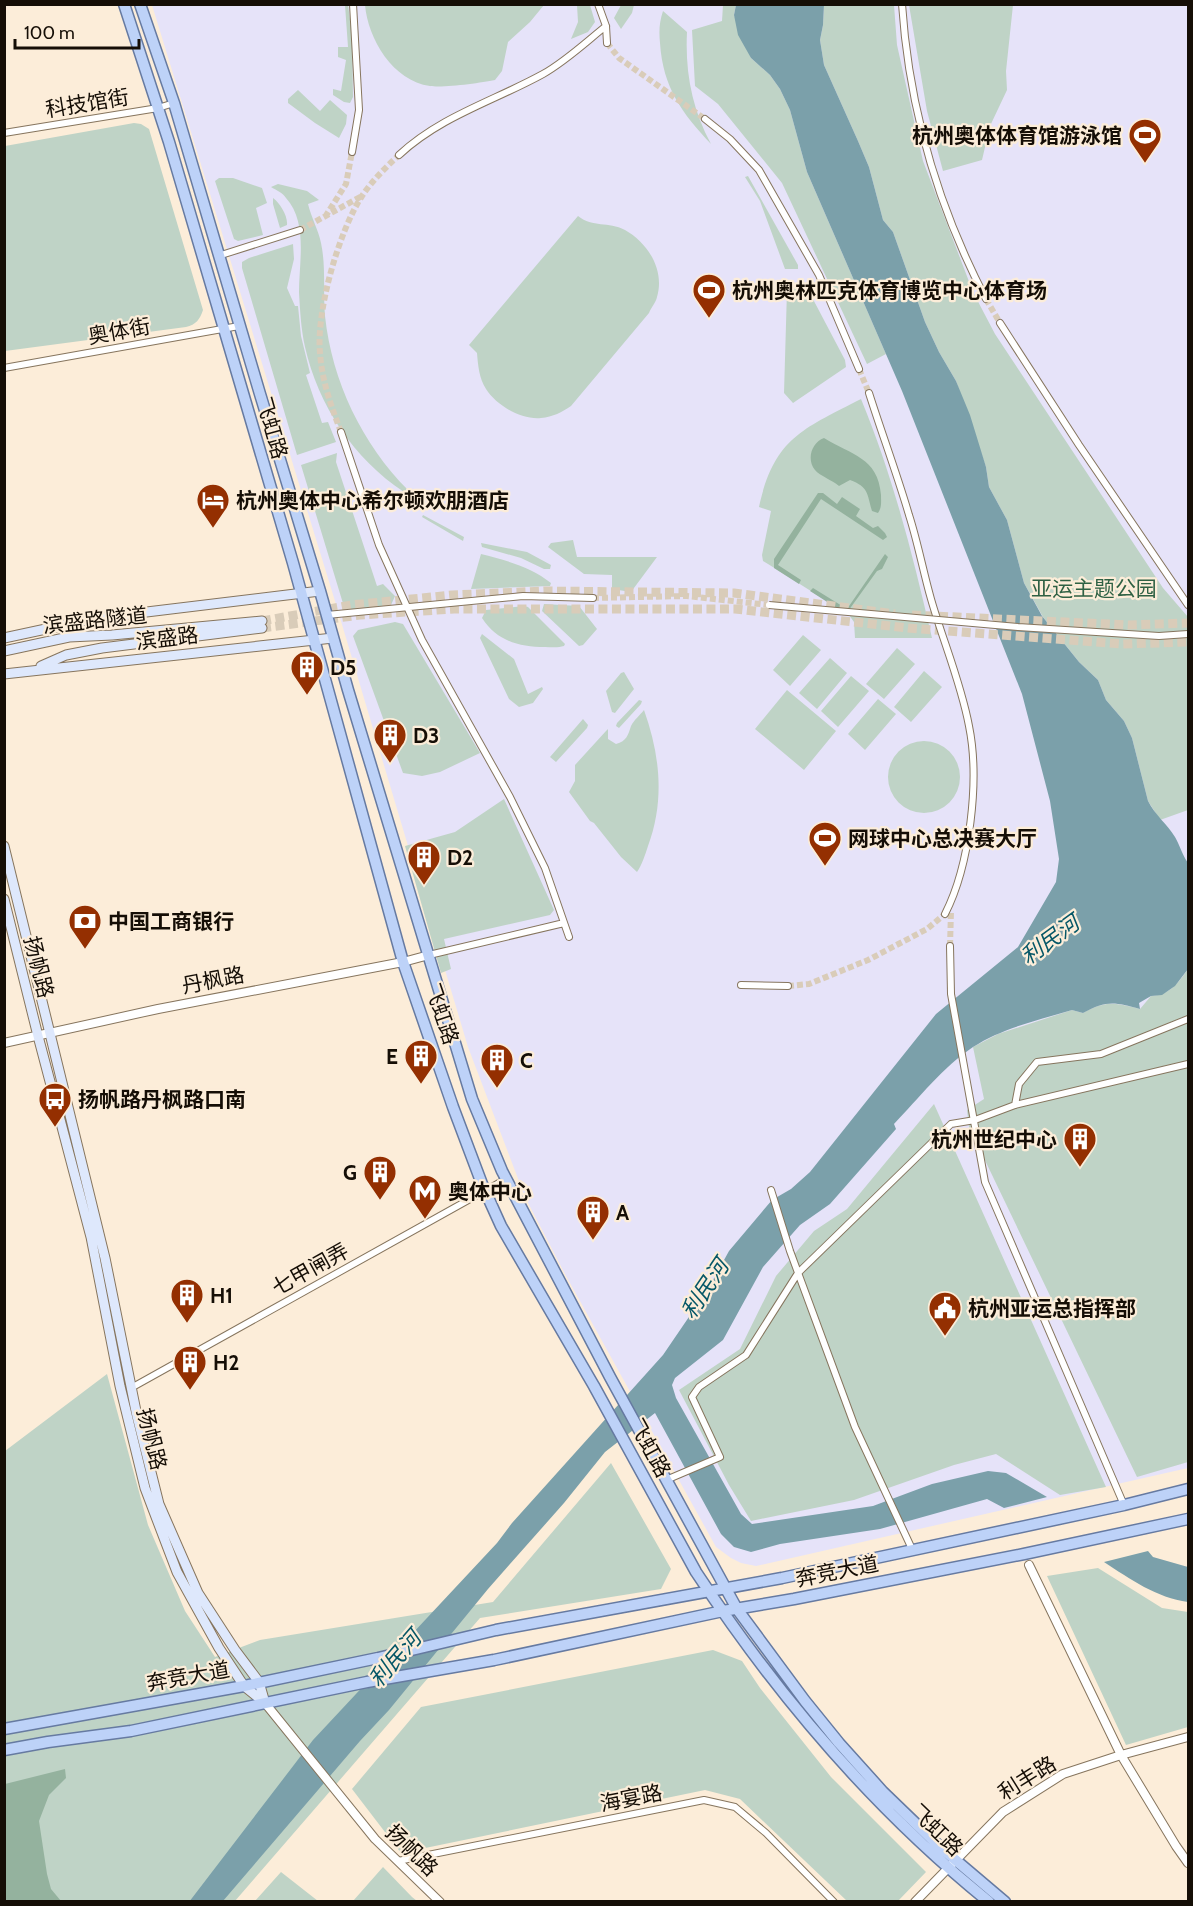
<svg xmlns="http://www.w3.org/2000/svg" width="1193" height="1906" font-family="Cabin,'Noto Sans SC',sans-serif">
	<rect width="100%" height="100%" fill="#fcedd9"/>
	<!-- commercial -->
	<path fill="#e6e3f9" d="M152,5h1036v1463l-432,98 -15,-3 -10,-5 -15,-11 -151,-273 -40,-77 -57,-150 -133,-446z"/>
	<!-- green -->
	<path fill="#bfd3c6" d="M345,5h3l4,28 1,64 -3,6 -6,-1 -11,-7v-6l8,2 5,-31 -8,-3v-10h10z
		M365,5v-1l179,1 -14,17 -22,20 -6,29 -7,9c-15,3 -51,8 -65,6 -37,-5 -62,-47 -65,-81z
		M577,5h13l5,17 -7,10 -17,7 7,-17z
		M621,5h13l-2,8 -11,16 -7,-11z
		M723,5h13l-2,10 17,43 19,17 10,14 10,21 17,62 79,182 -19,10 -85,-181 -64,-79 -23,-18 -3,-56 30,-9z
		M824,5h70l3,40 26,116 50,131 22,42 168,254 25,29v193l-28,10 -12,-19 -16,-63 -8,-17 -18,-21 -8,-20 -19,-18 -36,-45 -19,-34 -17,-63 -18,-33 -3,-20 -30,-86 -17,-29 -14,-30 -32,-90 -10,-12 -14,-53 -11,-26 -34,-76 -4,-25 3,-15z
		M909,5h104l-7,66 1,19 -17,36 -8,34 -39,11 -16,-60z
		M663,11l24,21c-2,40 5,77 24,112 -29,-31 -48,-56 -51,-101 -1,-11 -1,-20 3,-32z
		M298,90l22,21 10,-11 17,15 -1,9 -7,14 -24,-15 -27,-20v-4z
		M134,123l7,1 8,5 54,181c-3,9 -7,15 -17,17l-181,24v-205z
		M748,176l50,89v4h-13l-25,-68 -15,-24z
		M219,178h14l29,10 5,15 -11,5 7,27 -25,6 -4,-2 -19,-58z
		M278,184l29,7 12,9 -11,4c3,13 10,25 13,39 5,23 2,49 4,73 7,65 37,128 83,174l-4,2c-50,-33 -86,-87 -99,-145 -4,-18 -5,-37 -6,-55 0,-30 9,-70 -13,-94 -3,-5 -10,-8 -15,-11z
		M273,198c7,5 15,18 14,27l-7,3 -7,-24z
		M578,216c15,12 30,5 47,14 23,13 40,40 32,67 -1,5 -6,11 -8,16l-78,93c-9,6 -18,11 -30,12 -20,2 -45,-13 -55,-29 -7,-11 -8,-24 -9,-36l-8,-8z
		M293,244l1,15 -7,29 8,18h3l3,30 9,37 -4,2 16,48 6,-1 8,20 -39,13 -55,-187v-6l7,-4z
		M794,283l11,1 40,76 1,7 -53,36 -9,-10 3,-103 1,-5z
		M861,399c32,77 52,157 71,239h-77l-1,-16 -5,-7 -81,-51 -5,-3 -1,-6 9,-44 -12,-4c15,-69 44,-78 102,-108z
		M337,453l-1,9 41,124 6,-2 12,12 -4,9 -46,5 -44,-145z
		M423,515l41,22 -1,4 -41,-24z
		M573,540l4,17h80l-26,35 -19,-3v-14l-28,-1 -36,-27 3,-4z
		M481,543l46,9 24,13 -1,4h-6l-23,-11 -39,-11z
		M481,554c24,6 50,13 70,29l-1,3 -79,3z
		M544,604l35,2 18,23 -14,16 -4,1 -37,-35z
		M524,606l4,1 37,37 -1,2c-6,2 -13,1 -19,1 -26,0 -48,-6 -63,-29l4,-8z
		M395,622l8,2 77,129 -40,19 -18,4 -19,-3 -50,-137 5,-6z
		M482,634l32,25 14,35 14,-7 1,2 -10,14 -14,4 -10,-8 -29,-61z
		M803,635l18,15 -31,36 -17,-16z
		M897,648l18,16 -31,35 -18,-15z
		M830,658l17,15 -30,36 -18,-16z
		M924,671l18,16 -31,35 -17,-15z
		M624,672l10,17 -19,24 -3,-1 -6,-21 15,-18z
		M851,676l18,15 -31,36 -17,-16z
		M787,690l49,41 -32,39 -49,-41z
		M878,699l18,15 -31,36 -17,-16z
		M639,700l3,1 -1,3 -22,24 -3,-2 1,-3z
		M644,710c16,45 21,90 4,136 -3,9 -6,19 -11,26l-16,-15 -27,-34 -4,-2 -21,-29 6,-11v-16l31,-34 2,-2v10l8,5c11,-3 12,-9 15,-18 3,-6 9,-11 13,-16z
		M583,719l5,6 -1,3 -31,34 -6,-5z
		M888 777a36 36 0 1 1 72 0a36 36 0 1 1-72 0Z
		M504,799l50,111 -4,5 -106,24 7,30 -10,4 -36,-127 50,-14z
		M1188,969v493l-51,15 -168,-350 -2,-17 17,-11 -11,-52 25,-13 74,-24 11,3c24,-13 32,-10 57,-4l11,-13c20,-2 26,-12 37,-27z
		M934,1104l172,383 -46,8 -64,-41 -42,11 -100,35 -103,21 -22,-36 -50,-95 61,-41 36,-73 38,-45 33,-22z
		M107,1374l41,151 37,86 30,46 45,-17 233,-38 118,-139 60,106 -10,20 -181,29 -245,283 -230,1v-451z
		M1098,1568l64,40 26,4v115l-62,18 -79,-169z
		M713,1650l29,11 18,27 71,89 95,95 -28,29h-51l-107,-102 -35,-9 -304,63 -49,-64 69,-82z
		M383,1867l29,30 5,4h-64z
		M281,1872l37,29h-63z"/>
	<!-- forest -->
	<path fill="#94b29e" d="M824,438c27,17 54,19 57,57 0,7 1,12 -3,18l-6,-2c-5,-17 -3,-24 -22,-31l-11,6c-7,-6 -19,-10 -24,-16 -9,-11 -3,-28 9,-32z
		M818,493h5l14,11 5,-7 18,12 -4,7 17,12 5,-2 7,7 2,4 -4,3 -62,-41 -43,66 23,15 -2,4 -25,-16v-9z
		M885,554l3,3 -6,12 -5,2 -31,43 -36,-23 3,-3 34,21z
		M65,1769l1,9 -17,17 -10,26 8,53 4,15 10,12h-54l-3,-5 1,-112z"/>
	<!-- water -->
	<path fill="#7ba0aa" d="M736,5h88l-1,20 -3,15 4,25 34,76 11,26 14,53 10,12 32,90 14,30 17,29 14,34 16,52 3,20 18,33 17,63 18,33 37,46 19,18 8,20 18,21 8,17 16,63c7,14 19,23 27,36 5,9 7,17 13,26v106l-13,17 -13,9 -11,1 -12,7 1,6c-25,-7 -34,-9 -57,4l-11,-3c-33,10 -70,18 -99,37 -30,20 -54,51 -79,77l2,5 -66,75 -30,21 -37,42 -40,73 -48,38 -3,7 4,13 65,116 11,10 121,-18 59,-22 56,-13 18,2 41,24 -43,11 -17,-9 -107,30 -100,15 -29,8 -17,-5 -13,-13 -66,-121 -50,39 -41,51 -76,86 -99,121 -29,31 -137,160 -34,1 124,-162 184,-197 15,-20 151,-168 45,-66 21,-38 43,-51 19,-11 19,-17 126,-158 82,-67 38,-65 3,-23 -9,-58 -28,-107 -120,-303 -95,-219 -17,-62 -10,-21 -10,-14 -19,-17 -13,-23 -4,-20z
		M1148,1551l5,6 35,10v35c-31,-4 -58,-23 -84,-40z"/>
	<g fill="none" stroke-linecap="round" stroke-linejoin="round">
		<!-- minor-tunnel -->
		<path stroke="#d9ccb9" stroke-width="6" stroke-dasharray="6 3" stroke-linecap="butt" d="M607,43l12,15 86,61
			M325,217l21,-33 6,-32
			M300,230l62,-34
			M986,299l14,24
			M859,369l10,24
			M341,432c-10,-26 -19,-51 -21,-79 -4,-42 19,-122 42,-157 10,-15 24,-29 37,-41
			M593,598l94,-2 82,9
			M950,946l1,-35
			M788,986l21,-2 59,-24 59,-31 18,-15"/>
		<!-- secondary-tunnel -->
		<path stroke="#d9ccb9" stroke-width="9" stroke-dasharray="9 4.5" stroke-linecap="butt" d="M912,615l217,10 59,-2
			M262,621l89,-16 101,-10 93,-4 189,2 161,21
			M262,628l98,-13 94,-6h281l173,19 215,16 65,-2"/>
		<!-- minor casing -->
		<g stroke="#86755e" stroke-width="8">
			<path id="minor" d="M598,4l8,22 1,17
				M902,4c7,105 36,203 84,295
				M705,119l25,20 29,31 60,105 40,94
				M4,133l154,-25 16,-5
				M352,152l7,-42 -6,-106
				M399,155c42,-39 95,-54 144,-81 23,-13 43,-32 63,-48
				M218,256l82,-26
				M1000,323l79,122 109,160
				M4,368l235,-42
				M869,393c13,41 28,81 40,122 9,28 14,56 22,84 12,42 30,84 38,127 11,54 1,139 -24,188
				M341,432l38,113 43,95 88,157 35,71 24,69
				M327,615l196,-19 70,2
				M950,946l1,48 34,188 139,323
				M429,955l135,-32
				M741,985l47,1
				M1015,1105l4,-21 18,-22 64,-8 87,-35
				M771,1190l19,61 65,176 57,122
				M131,1388l375,-209
				M666,1480l54,-23 -28,-60 7,-10 47,-32 52,-82 153,-149 24,-4 40,-15 173,-41
				M398,1861l306,-61 31,7 31,26 68,69"/>
		</g>
		<!-- tertiary casing -->
		<g stroke="#86755e" stroke-width="10">
			<path id="tertiary" d="M4,1043l154,-34 245,-47 26,-7
				M1029,1565l92,190 55,91 12,17
				M265,1703l110,136 65,63
				M915,1902l88,-90 60,-38 58,-19 67,-18"/>
		</g>
		<!-- secondary casing -->
		<g stroke="#86755e" stroke-width="11">
			<path id="secondary" d="M4,638l93,-20 223,-27
				M4,651l65,-14 43,-2 150,-14
				M41,666l25,-11 36,-7 160,-20
				M4,674l329,-36
				M4,846l101,412 32,158 22,88 39,89 37,57 24,32 6,21
				M4,899l34,137 53,201 29,149 25,102 32,84 42,76 25,38 21,17"/>
		</g>
		<!-- primary casing -->
		<g stroke="#667aa1" stroke-width="13">
			<path id="primary" d="M124,4l45,138 124,421 110,399 50,145 29,77 19,42 93,160 102,186c81,123 178,237 293,330
				M140,4l34,99 86,291 60,197 28,99 124,409 30,72 108,206 127,232 68,92 34,42 44,49 56,54 66,56
				M4,1729l240,-43 134,-28 118,-28 286,-52 342,-73 64,-16
				M4,1750l44,-8 83,-11 236,-49 127,-22 229,-49 71,-12 230,-45 164,-35"/>
		</g>
		<!-- minor -->
		<use href="#minor" stroke="#fff" stroke-width="6"/>
		<!-- tertiary -->
		<use href="#tertiary" stroke="#fff" stroke-width="8"/>
		<!-- secondary -->
		<use href="#secondary" stroke="#dee8fc" stroke-width="9"/>
		<!-- primary -->
		<use href="#primary" stroke="#bdd2f8" stroke-width="10"/>
		<!-- minor-bridge casing -->
		<g stroke="#86755e" stroke-width="8" stroke-linecap="butt">
			<path id="minor-bridge" d="M769,605l249,22 141,9 29,-2"/>
		</g>
		<!-- minor-bridge -->
		<use href="#minor-bridge" stroke="#fff" stroke-width="6"/>
	</g>
	<!-- icons -->
	<defs>
		<g id="stadium-pin" transform="scale(1.725)"><path d="M0 17L-7.5 6A9.5 9.5 0 1 1 7.5 6Z" fill="#942f01" stroke="#fcedd9"/><path d="M0-5a6.5 5 0 1 0 0 10a6.5 5 0 1 0 0-10ZM-3.5-1.8h7v3.6h-7Z" fill="#fff"/></g>
		<g id="hotel-pin" transform="scale(1.725)"><path d="M0 17L-7.5 6A9.5 9.5 0 1 1 7.5 6Z" fill="#942f01" stroke="#fcedd9"/><path d="M-6-4.5h1.5V1H6V5H4.5V3h-9V5H-6ZM-4 0a1.8 1.8 0 1 1 3.6 0ZM.5 0V-2.5h3Q6-2.5 6 0Z" fill="#fff"/></g>
		<g id="building-pin" transform="scale(1.725)"><path d="M0 17L-7.5 6A9.5 9.5 0 1 1 7.5 6Z" fill="#942f01" stroke="#fcedd9"/><path d="M-4-6H4V6H1V3H-1V6H-4ZM-2.5-4.3h1.7v1.8h-1.7ZM.8-4.3h1.7v1.8H.8ZM-2.5-1h1.7V.8h-1.7ZM.8-1h1.7V.8H.8Z" fill="#fff"/></g>
		<g id="bank-pin" transform="scale(1.725)"><path d="M0 17L-7.5 6A9.5 9.5 0 1 1 7.5 6Z" fill="#942f01" stroke="#fcedd9"/><path d="M-6-4H6V4H-6ZM0-2.3a2.3 2.3 0 1 0 0 4.6a2.3 2.3 0 1 0 0-4.6Z" fill="#fff"/></g>
		<g id="bus-pin" transform="scale(1.725)"><path d="M0 17L-7.5 6A9.5 9.5 0 1 1 7.5 6Z" fill="#942f01" stroke="#fcedd9"/><path d="M-5-6H5V4H4V6H2V4H-2V6H-4V4H-5ZM-3.5-4V0h7V-4ZM-3.5 1.2v1.5H-2V1.2ZM2 1.2v1.5H3.5V1.2Z" fill="#fff"/></g>
		<g id="metro-pin" transform="scale(1.725)"><path d="M0 17L-7.5 6A9.5 9.5 0 1 1 7.5 6Z" fill="#942f01" stroke="#fcedd9"/><path d="M-5.5 5V-5H-3L0 0L3-5H5.5V5H3V-.5L0 4L-3-.5V5Z" fill="#fff"/></g>
		<g id="civic-pin" transform="scale(1.725)"><path d="M0 17L-7.5 6A9.5 9.5 0 1 1 7.5 6Z" fill="#942f01" stroke="#fcedd9"/><path d="M-.6-6.5H3V-4.5H.6V-3L4-1V1h2V6H-6V1h2V-1L-.6-3ZM-1.2 2.5V6h2.4V2.5Z" fill="#fff"/></g>
	</defs>
	<g fill-rule="evenodd">
		<use href="#stadium-pin" x="1145" y="135"/>
		<use href="#stadium-pin" x="709" y="290"/>
		<use href="#hotel-pin" x="213" y="500"/>
		<use href="#building-pin" x="307" y="667"/>
		<use href="#building-pin" x="390" y="735"/>
		<use href="#stadium-pin" x="825" y="838"/>
		<use href="#building-pin" x="424" y="857"/>
		<use href="#bank-pin" x="85" y="921"/>
		<use href="#building-pin" x="421" y="1056"/>
		<use href="#building-pin" x="497" y="1060"/>
		<use href="#bus-pin" x="55" y="1099"/>
		<use href="#building-pin" x="1080" y="1139"/>
		<use href="#building-pin" x="380" y="1172"/>
		<use href="#metro-pin" x="425" y="1191"/>
		<use href="#building-pin" x="593" y="1212"/>
		<use href="#building-pin" x="187" y="1295"/>
		<use href="#civic-pin" x="945" y="1308"/>
		<use href="#building-pin" x="190" y="1362"/>
	</g>
	<g text-anchor="middle" dominant-baseline="central" stroke-width="4.5" stroke-linejoin="round" paint-order="stroke">
		<!-- street labels -->
		<g font-size="21" fill="#150e06" stroke="#fcedd9">
			<text transform="translate(87 103) rotate(-9)">科技馆街</text>
			<text transform="translate(119 331) rotate(-10)">奥体街</text>
			<text transform="translate(272 428) rotate(74)">飞虹路</text>
			<text transform="translate(95 620) rotate(-6)">滨盛路隧道</text>
			<text transform="translate(167 638) rotate(-7)">滨盛路</text>
			<text transform="translate(39 967) rotate(76)">扬帆路</text>
			<text transform="translate(213 980) rotate(-11)">丹枫路</text>
			<text transform="translate(442 1014) rotate(71)">飞虹路</text>
			<text transform="translate(310 1269) rotate(-29)">七甲闸弄</text>
			<text transform="translate(152 1439) rotate(76)">扬帆路</text>
			<text transform="translate(650 1448) rotate(61)">飞虹路</text>
			<text transform="translate(837 1571) rotate(-11)">奔竞大道</text>
			<text transform="translate(188 1676) rotate(-10)">奔竞大道</text>
			<text transform="translate(1027 1778) rotate(-32)">利丰路</text>
			<text transform="translate(631 1798) rotate(-11)">海宴路</text>
			<text transform="translate(937 1830) rotate(44)">飞虹路</text>
			<text transform="translate(412 1850) rotate(44)">扬帆路</text>
		</g>
		<!-- poi labels -->
		<g font-size="21" font-weight="bold" fill="#150e06" stroke="#fcedd9" text-anchor="start">
			<text x="1122" y="135" text-anchor="end">杭州奥体体育馆游泳馆</text>
			<text x="732" y="290">杭州奥林匹克体育博览中心体育场</text>
			<text x="236" y="500">杭州奥体中心希尔顿欢朋酒店</text>
			<text x="330" y="667">D5</text>
			<text x="413" y="735">D3</text>
			<text x="848" y="838">网球中心总决赛大厅</text>
			<text x="447" y="857">D2</text>
			<text x="108" y="921">中国工商银行</text>
			<text x="398" y="1056" text-anchor="end">E</text>
			<text x="520" y="1060">C</text>
			<text x="78" y="1099">扬帆路丹枫路口南</text>
			<text x="1057" y="1139" text-anchor="end">杭州世纪中心</text>
			<text x="357" y="1172" text-anchor="end">G</text>
			<text x="448" y="1191">奥体中心</text>
			<text x="616" y="1212">A</text>
			<text x="210" y="1295">H1</text>
			<text x="968" y="1308">杭州亚运总指挥部</text>
			<text x="213" y="1362">H2</text>
		</g>
		<!-- park labels -->
		<g font-size="21" fill="#2f6144" stroke="#fcedd9">
			<text x="1094" y="588">亚运主题公园</text>
		</g>
		<!-- water labels -->
		<g font-size="22" font-style="italic" fill="#065767" stroke="#fcedd9">
			<text transform="translate(1050 940) rotate(-36)">利民河</text>
			<text transform="translate(705 1289) rotate(-56)">利民河</text>
			<text transform="translate(395 1659) rotate(-49)">利民河</text>
		</g>
	</g>
	<!-- border -->
	<rect width="1193" height="1906" fill="none" stroke="#150e06" stroke-width="12"/>
	<!-- scale -->
	<path d="M15 39v9h124v-9" fill="none" stroke="#150e06" stroke-width="3"/>
	<text x="24" y="39" font-size="18" fill="#150e06" stroke="#fcedd9" stroke-width="4.5" paint-order="stroke">100 m</text>
</svg>
